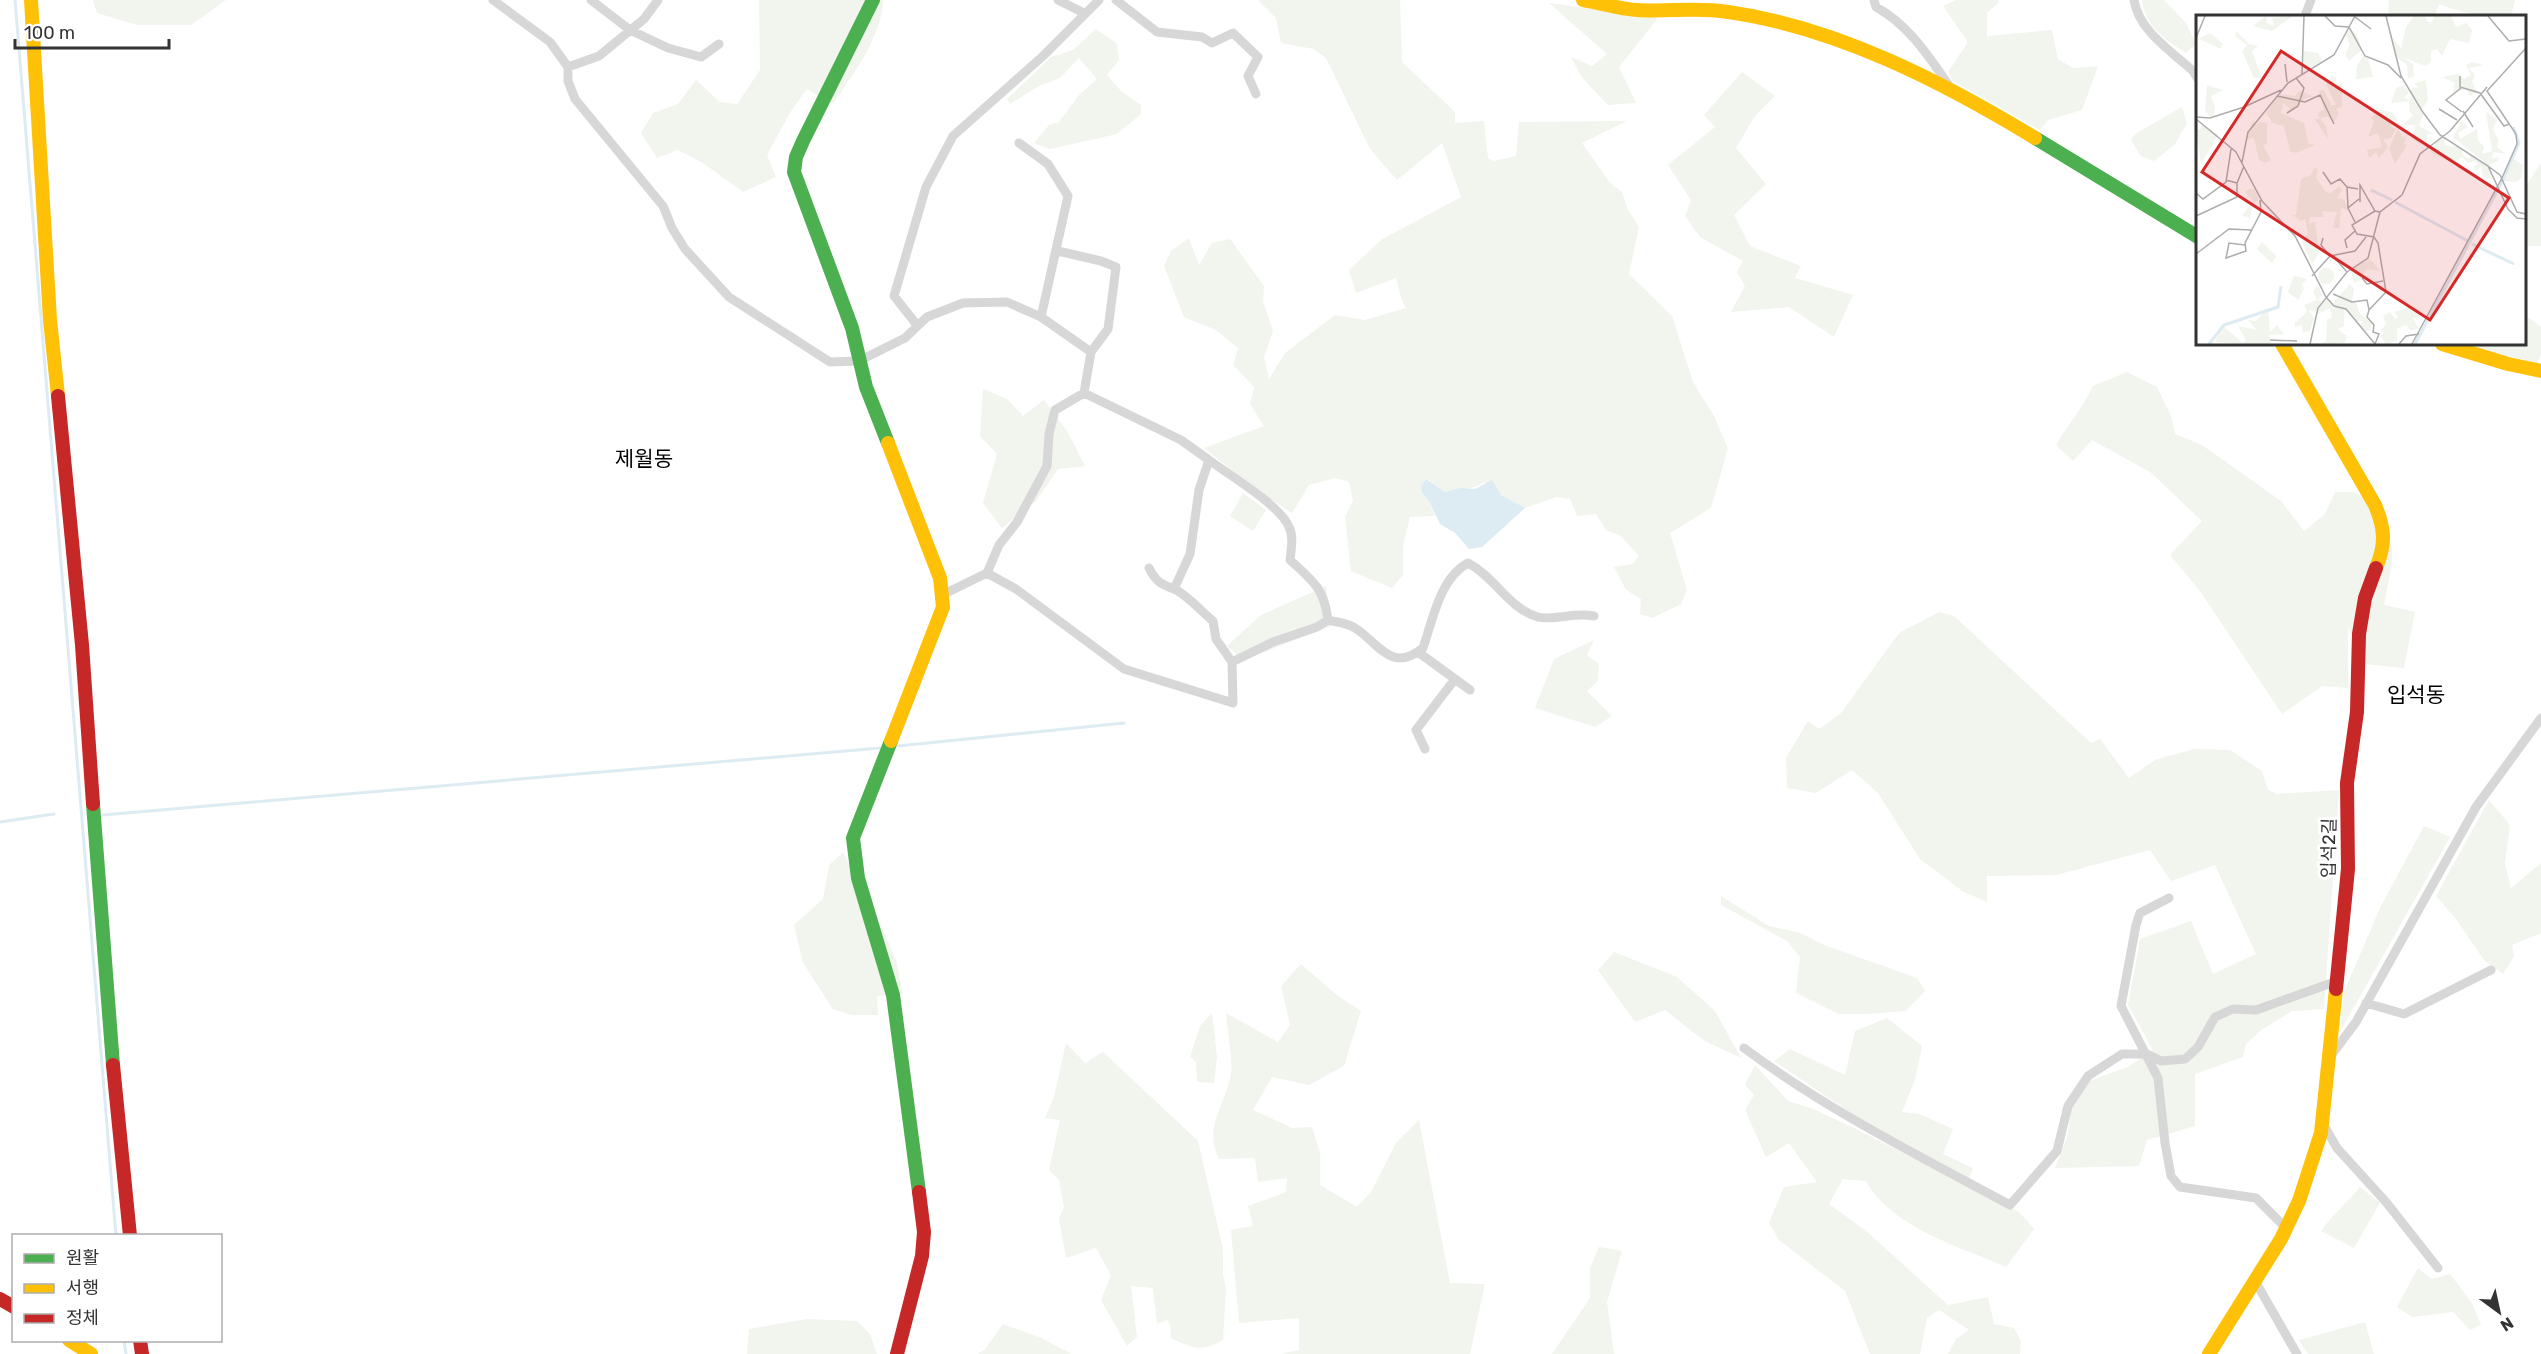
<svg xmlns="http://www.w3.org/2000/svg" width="2541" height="1354" font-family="Rubik,'Noto Sans KR',sans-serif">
	<rect width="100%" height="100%" fill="#fff"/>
	<!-- green -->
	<path fill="#f1f5ed" d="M93,0h133l-35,25h-54l-40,-12z
		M759,0h124c-1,37 -30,74 -50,104l-26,-15 -16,22 -24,44 9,22 -33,15 -40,-29 -25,-13 -21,8 -16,-25 12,-20 25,-9 18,-24 24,22 17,2 23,-34z
		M1258,0h142l2,62 53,50v11l29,-2 4,37 5,3 23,-5 3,-34 108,-1 -45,22 28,40 12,9 5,16 12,19 -10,47 43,42 21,66 21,34 14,32 -17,60 -41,25 17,57 -6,14 -29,14 -12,-4 1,-15 -15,-9 -12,-23 19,-3 6,-8 -18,-20 -15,-6 -10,-16 -19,2 -7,-17 -14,-2 -31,11 -14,-6 -26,-20c-12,8 -26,7 -40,10l-18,-13 -5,14 7,8 6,15 -25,1 -7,29v29l-11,13 -41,-17 -6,-54 8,-17 -4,-18 -14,-4 -26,7 -17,28 -36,-23 -52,-42 60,-22 -14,-22 4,-17 -21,-22 5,-17 -22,-18 -32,-13 -20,-51 7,-15 18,-13 10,27 13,-22 18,-4 34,47 -1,16 10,29 -9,26 5,22 16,-26 50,-38 30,5 41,-12 -4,-7 -6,-23 -40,15 -7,-23 32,-30 80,-43 -19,-54 -45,37 -27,-31 -44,-91 -12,-9 -33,-6 -5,-25z
		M1956,0h43v2l-12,11v23l65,-6 6,29 15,9 25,-2 -16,44 -34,10 -8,10 -88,-50 -4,-8 20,-30 -25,-36z
		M2142,0h22l22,23 10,21 -10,9c-22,-14 -40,-26 -44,-53z
		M2389,0h126l-4,16c-29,1 -46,-2 -72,-12l-4,12h-47z
		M1549,3l109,15 -39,49 17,36 -28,2 -26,-27 -11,-21 21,9 15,-12z
		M1096,29l21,15 2,16 -12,15 15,17 19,13v9l-24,20 -67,15 -16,-6 15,-18 10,-3 20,-27 18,-16 -18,-21 -19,20 -21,8 -29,18 -3,-5 44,-42 22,-7z
		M1742,72l33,24 -20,20 -19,32 30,36 -32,31 16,31 51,20 -6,12 58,17 -19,42 -45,-30 -58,5 14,-26 -8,-14 6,-11 -43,-24 -15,-21 6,-16 -23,-35 47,-38 -11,-12z
		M2182,107l5,16 -12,21 -21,17 -13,-5 -10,-16 4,-6z
		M2541,163v83h-16v-59z
		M2525,315l16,12v27l-4,9 -57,-14 -4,-5h48z
		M2127,372l30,15 14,29 4,18 27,11 79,56 23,30 21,-17 10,-22h18l14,6 25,49v17l-8,41 31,7 -11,56 -40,-4 -16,-37v61l-26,-2 -40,28 -82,-123 -30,-36 32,-34 -52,-49 -58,-32 -19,21 -17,-16c12,-20 27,-38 37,-59z
		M983,389l24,10 16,17 21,-16 23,31 18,35 -27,3 -22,32 -34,27 -19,-25 14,-49 -17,-18z
		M1243,493l23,17 -13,21 -23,-15z
		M1326,586l5,40 -87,34 -17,-14 34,-31z
		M1939,612l15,4 137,127 9,-4 29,39 26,-18 39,-11 36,1 32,21 6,19 9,4 62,-4 -15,219 -32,2 -31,19 -15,14 -3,13 -48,17v52l-48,14 -8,26 -84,2 12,-30 5,-33 19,-25 37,-13 25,-17 -25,-45 12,-66 51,-18 22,53 43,-20 -41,-89 -44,16 -21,-31 -94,25 -69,1v26l-25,-11 -42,-32 -42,-66 -26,-23 -36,23 -29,-5 -1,-30 22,-37 11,8 22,-16 58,-80z
		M1594,640l-7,15 12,9 -1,17 -11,10 25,25 -17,11 -60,-19 19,-49z
		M2489,800l21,25 -5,38 6,25 30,-25v70l-29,12 2,11 -11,18 -19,-14 -28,-41 -20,-23z
		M2424,826l26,11 -110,195 4,-40 36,-84z
		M843,852l41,80 12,28 7,34 -26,2 1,19h-26l-19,-6 -30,-46 -9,-38 29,-26 6,-34z
		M1721,896l48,30 31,7 24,12 93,33 8,13 -19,20 -38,3h-29l-43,-21 4,-36 -13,-16 -66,-36z
		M1614,952l63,25 38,34 26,47 -38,-18 -38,-30 -30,12 -37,-52z
		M1301,964l37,32 23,15 -17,55 -35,19 -37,-8 -19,33 39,18 20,-1 8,26v32l37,22 14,-15 25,-49 23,-23 31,163 35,1 -15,70h-190l19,-4v-32l-60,5 -8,-93 22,-4 -5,-20 38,-14 1,-14 -29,4 -3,-24 -36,1c-16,-32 6,-53 12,-85 2,-16 -4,-44 -5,-61l52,29 12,-17 -9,-39z
		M1212,1013l5,44 -3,26 -17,-1 -1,-20 -6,-5 10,-31z
		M1887,1018l35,28 -7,34 -13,32 17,2 34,15 -10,25 30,14 -4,10 -106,-57 -89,-60 16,-12 55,26 10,-44z
		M1066,1043l19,20 18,-11 95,89 25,108v26l3,13 -3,52c-22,12 -30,9 -52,-2l-1,-13 -3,-5 -10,4 -4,-36 -22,-2 6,51 -10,9 -26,-46 10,-25 -15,-27 -30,10 -7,-40 5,-11 -5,-27 -10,-10 11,-50 -15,-2 9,-21z
		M1755,1065l33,36 23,7 43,20 165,84 15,17 -28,38c-47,-21 -114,-39 -140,-86l-23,-2 -14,25 36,26 83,75 40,-8 6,27 20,4 7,13 -1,13h-72l8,-15 13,-9 -30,-20 -12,8 -7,36h-50l-25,-63 -66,-51 -10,-17 15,-36 33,-5 -28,-39 -23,14 -21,-47 9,-15 -9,-10z
		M2360,1187l20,16 -26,45 -33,-17c11,-16 27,-29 39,-44z
		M1599,1247l23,4 -15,51 7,52h-62l38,-56v-30z
		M2418,1268l14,11 18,-5 22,29 9,22 -11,5 -17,-18 -41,5 -15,-10z
		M807,1319l50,2 13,13 7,20h-130l2,-25z
		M2365,1322l9,32h-66l-9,-14z
		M1003,1324l38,14 31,16h-94l7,-5z"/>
	<!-- water -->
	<path fill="#ddebf3" d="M1426,479l19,13 15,-4 15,1 17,-9 9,15 24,13 -43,39 -13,2 -14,-16 -15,-9 -11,-23 -7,-8 -1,-7z"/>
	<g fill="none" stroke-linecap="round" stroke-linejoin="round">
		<!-- stream -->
		<path stroke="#ddebf3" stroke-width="3" d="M15,0l101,1236
			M898,746l226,-23
			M103,815l777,-67
			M0,822l54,-8
			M124,1340l2,14"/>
		<!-- street -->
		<path stroke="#d7d7d7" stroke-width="9" d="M493,0l57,42 18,25v14l7,18 88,107 9,22 13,21 44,48 101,65 29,-1 46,-23 22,-21 36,-14 44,-1 34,15 50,35 -7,41 -29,17 -6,24 -2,32 -30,56 -18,23 -12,28
			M591,0l39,30 38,18 33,9 18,-13
			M1058,0l26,13
			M1116,0l41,32 45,5 10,6 21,-10 25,24 -10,19 8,18
			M1874,0l2,7c33,18 53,50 74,80
			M2134,0c5,31 36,50 59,71l5,8
			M2305,16l6,-16
			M568,67l31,-11 45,-37 14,-19
			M1019,143l29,21 20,32 -27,121
			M1058,251l43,10 15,6 -8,62 -17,23
			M917,325l-23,-29 32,-109 27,-51 90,-80 56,-56
			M1084,393l97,47 28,20 -10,30 -9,64 -16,35
			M1209,460c20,15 71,45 80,67 5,10 2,22 1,33 23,21 34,28 38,60
			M944,594l43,-21 29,16 108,80 109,34 -1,-41 -16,-23 -3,-18c-10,-8 -28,-28 -39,-32 -13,-5 -18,-7 -25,-21
			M1418,652l52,38
			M1232,662l41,-20 44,-15 11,-7c8,2 20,3 27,8 24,15 36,46 68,20 10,-29 17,-70 45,-85 27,14 41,46 70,54 16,4 37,-5 56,-1
			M1425,749l-9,-19 39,-51
			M2169,898l-29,15 -4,12 -15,81 37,72 7,65 6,33 9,11 76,11 30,30
			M2366,1003l38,11 87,-44
			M1744,1048c83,62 175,108 266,157l47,-54 11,-45 20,-30 34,-22h25l14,7 24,-2 13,-12 17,-30 18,-8 23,1 81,-29
			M2330,1057l26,-35 120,-215 65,-89
			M2322,1122l15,26 49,54 52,66
			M2255,1281l42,73"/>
		<!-- fast -->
		<path stroke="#4caf50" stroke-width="14" d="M873,0l-70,141 -7,16 -2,15 58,156 14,59 22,56
			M2035,138l163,99
			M891,741l-38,97 5,40 35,117 26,197
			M93,804l20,261"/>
		<!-- slow -->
		<path stroke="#ffc107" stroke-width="14" d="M31,0l19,320 8,76
			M1583,0c18,3 36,9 54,10 30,2 61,-3 91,2 108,15 215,70 307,126
			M2282,344l93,161c10,24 11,39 1,63
			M2442,344l66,20 33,7
			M888,443l52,135 3,29 -52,134
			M69,1340l22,14
			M2209,1354l72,-115 18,-38 22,-68 15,-144"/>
		<!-- jam -->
		<path stroke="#c62828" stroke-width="14" d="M58,396l24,249 11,159
			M2336,989l12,-120 -1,-86 10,-71 2,-78 6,-36 11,-30
			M113,1065l17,171
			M0,1299l14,8
			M140,1340l2,14
			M897,1354l25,-98 2,-24 -5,-40"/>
	</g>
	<g text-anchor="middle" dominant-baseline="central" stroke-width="6" stroke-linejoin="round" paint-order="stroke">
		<!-- street labels -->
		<g font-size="18" fill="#333" stroke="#fff">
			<text transform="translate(2329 848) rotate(-89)">입석2길</text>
		</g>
		<!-- quarter labels -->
		<g font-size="21" fill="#000" stroke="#fff">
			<text x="644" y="458">제월동</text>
			<text x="2416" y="694">입석동</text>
		</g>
	</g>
	<!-- overview -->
	<g transform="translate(2196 15)">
		<rect width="330" height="330" fill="#fff"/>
		<path d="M70,1l1,7 7,3 -2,-8 21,-2 -21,15 -19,-5zM218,1h10l6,8 5,-8h16l5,11 11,-4 5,7 -3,13 -19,-4 -8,17 -5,-7 -6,2v11l-5,4 -24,-9 11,7 1,13 -6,1 -1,-13 -11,-8 -4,-20 9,11 5,-21zM153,14l8,5 5,16 -13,11 -4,-7 5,-9 -4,-9zM40,16l13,13 9,2 -6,5 9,26 -7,1 -12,-27 5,-6 -12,-9zM14,18l13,11 -2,5 -22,-10zM108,36l14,2 4,8 -14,8 -5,-5zM167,41l5,3 5,18 -17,2 1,-13zM276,47l12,3 -15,3 6,7 -3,7 5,10 -7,4 -4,-7 -13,4 2,-10 -12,-6 15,-3 6,5 7,-4 -5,-10zM136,61l5,3 -5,10 10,-6v24l-6,2 3,4 -5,9 -5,-11 3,10 -5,-5 -7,3 6,7 2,13 -13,-20h5l-2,-5 6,-5 -5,-18 5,-1 7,15h5l-10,-21zM230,65l2,20 -6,9 -12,-18 4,-4 4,2 -3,-6zM11,70l16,5 -12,6 4,11 -1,9 -4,1 -5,-7zM208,70l5,8 -5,4 5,4 -18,2 5,-15zM103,76l14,5 -12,4 -8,11 -10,-8 -2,10 23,10 4,20 7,2 -19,8 -6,-2 -6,-25 -11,-3 -7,-10 14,-19 15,2zM214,79l13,21 -4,11 15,8h-7v8l-10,1 -5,-7 4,-11h-13l10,-10 -4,-4zM184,95l12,2 7,12 -9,2 6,3 -5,9 -8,1 5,8 -9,11 -3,-6 -7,6 -2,-8 15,-3 -4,-14 -10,4 6,-16 -3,-3zM290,97l11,8 -4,9 6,12 -2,6 9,7 -13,-2 -1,7 6,-2v4l-10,4 -35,-28 9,-16 6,6 -10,6 2,6 17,-10 1,11 6,7 -2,7 10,-3zM57,105l3,5 3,-3 8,1v21l-4,1 8,15 -6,3 -6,-3 -5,-22 -7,1zM6,108l16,12 -17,29 -5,-35 4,1zM202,114l5,9 4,-4 -3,10 3,1 -12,19 -6,-16zM245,120l4,3v7l17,3 1,7 6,4 2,-5 17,12 4,13 -9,-2 -2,-11 -5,6 -2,-5 4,-3 -4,-3 -6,2 -6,-6 -9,6 -23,-11zM318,144l9,6 -2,13 -4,4 -13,-1zM118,153l4,1 -2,8 8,13 6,4 9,-8 3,4 -5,8 7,1 4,11 -7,-2 -2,21 -6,-2 4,-15 -15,-1 2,6h-14l-1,6 6,-1 4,31 -7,11 -10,-22 6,-9 -3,-14 -4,2 -10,-7 5,1 5,-36 10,-4zM53,174h5l5,10 -7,7 -3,18v-7l-7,-1 11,-15 -8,-9zM66,227l14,14 -4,7 -15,-14zM174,244l10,12 -14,-2 -5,11 -7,3 -4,-14zM122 261a8 8 0 1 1 16 0a8 8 0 1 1-16 0ZM98,261l13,3 -5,5 2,5 -6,11 -10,-8zM154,269l4,5 -2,13h4l4,12 12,9 -2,7 -5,1 -5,-6 3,-4h-6l-13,-12v17l-6,3 9,7 -2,7 -24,1 5,-3 1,-21 5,-3 -2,-9 -12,6 1,-6 8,-9 9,12 -3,-8zM121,270l6,9 -5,6 4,2 -7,10 -7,-3 6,9 -4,12 -7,3 -1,-8 -7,2v-4l12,-11 -3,-7 13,-5 -4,-8zM218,291l8,7 -2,5h-7l6,11 -9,1 -4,-5 -9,4v12l-11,3 -5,-8 3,-4 -4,-1 6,-7 -3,-8 7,-4 5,7 3,-2 -4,-5zM72,294l2,23 7,-7 7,9 -14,1v9h-12l1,-4 -2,4 -42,-2 5,-10 8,3 -10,-5 4,-5 21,18 3,-3 -8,-14 19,4 -9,-10 8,1z" fill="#f1f5ed"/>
		<path fill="none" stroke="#ddebf3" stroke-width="3" d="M175,175l21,10M199,187l73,39M276,229l42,20M13,329l15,-19 54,-18 3,-21M219,329l88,-164 16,-37 -6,-16"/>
		<path fill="none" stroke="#adadad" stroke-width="1.5" d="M129,1l10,10 14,1 16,29 23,9 13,13M190,1l15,60 21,35 18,24 48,31 20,43 9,9 9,1M292,1l21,25 17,-2M159,2l16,12M0,23l9,-22M89,49l2,18M106,59l2,-58M264,61v11l20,6 24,33 5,-2M265,73l-15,12 16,12M81,81l28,6 15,-7 14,29M243,94l18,11M267,96l10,16M91,98l11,-7 6,-18 -8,-10M0,102l14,1 34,-11 37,-17M0,104l40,33 26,49 33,35 31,61 8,9 12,3 29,35M46,147l6,-30 40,-49 46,-28 21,-39M292,151l12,9 17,37 9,2M127,157l8,12 9,-5 7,8 11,2M30,165l11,3 7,-17M151,172l1,21M0,178l7,6 23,-17 5,-33M164,187v-17l15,26 5,1M0,201l41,-19v-14M159,207l-7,-14 11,-9M127,223l-2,7 9,11M49,230l-16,-2 -3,15 20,-7 -1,-8 16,-31 -1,-12M151,233l-2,-8 10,-9M0,239l33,-25 22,1M137,241l14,16M116,261l18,-20 25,-5 11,-14M166,263l5,6 16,-3M137,279l19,8 15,-2 2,10 17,-18 -8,-49 -4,-6 -17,-3 -5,-9 23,-14M173,295l-2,7 7,8 -1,7 6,2 -4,10M74,325l27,1M114,329l8,-36 29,-36 21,-14 12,-46 22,-17 18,-41 30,-23 37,-44M203,329l7,-8 13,-2M216,329l90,-166 15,-34 -1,-10 -29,-43 39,-43"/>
		<path fill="#d62828" fill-opacity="0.15" stroke="#d62828" stroke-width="3" d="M85,36l228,147 -79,122 -228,-148z"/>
		<rect width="330" height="330" fill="none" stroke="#333" stroke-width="3"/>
	</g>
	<!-- legend -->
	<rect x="12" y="1234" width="210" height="108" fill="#ffffff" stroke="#adadad" stroke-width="1.5"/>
	<rect x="24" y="1254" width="30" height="9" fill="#4caf50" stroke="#adadad" stroke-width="1.5"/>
	<text x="66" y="1264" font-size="18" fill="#333333">원활</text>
	<rect x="24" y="1284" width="30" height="9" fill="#ffc107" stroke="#adadad" stroke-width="1.5"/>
	<text x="66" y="1294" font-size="18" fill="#333333">서행</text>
	<rect x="24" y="1314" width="30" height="9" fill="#c62828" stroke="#adadad" stroke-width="1.5"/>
	<text x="66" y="1324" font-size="18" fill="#333333">정체</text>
	<!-- north arrow -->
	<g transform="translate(2499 1312) rotate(147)" stroke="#ffffff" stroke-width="4.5" paint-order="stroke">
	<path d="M0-4.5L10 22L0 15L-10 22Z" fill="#333333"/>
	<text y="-9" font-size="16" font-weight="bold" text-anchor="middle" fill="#333333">N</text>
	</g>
	<!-- scale -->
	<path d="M15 39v9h154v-9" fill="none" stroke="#333333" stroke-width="3"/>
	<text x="24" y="39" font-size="18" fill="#333333" stroke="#ffffff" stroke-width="4.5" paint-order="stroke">100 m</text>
</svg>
